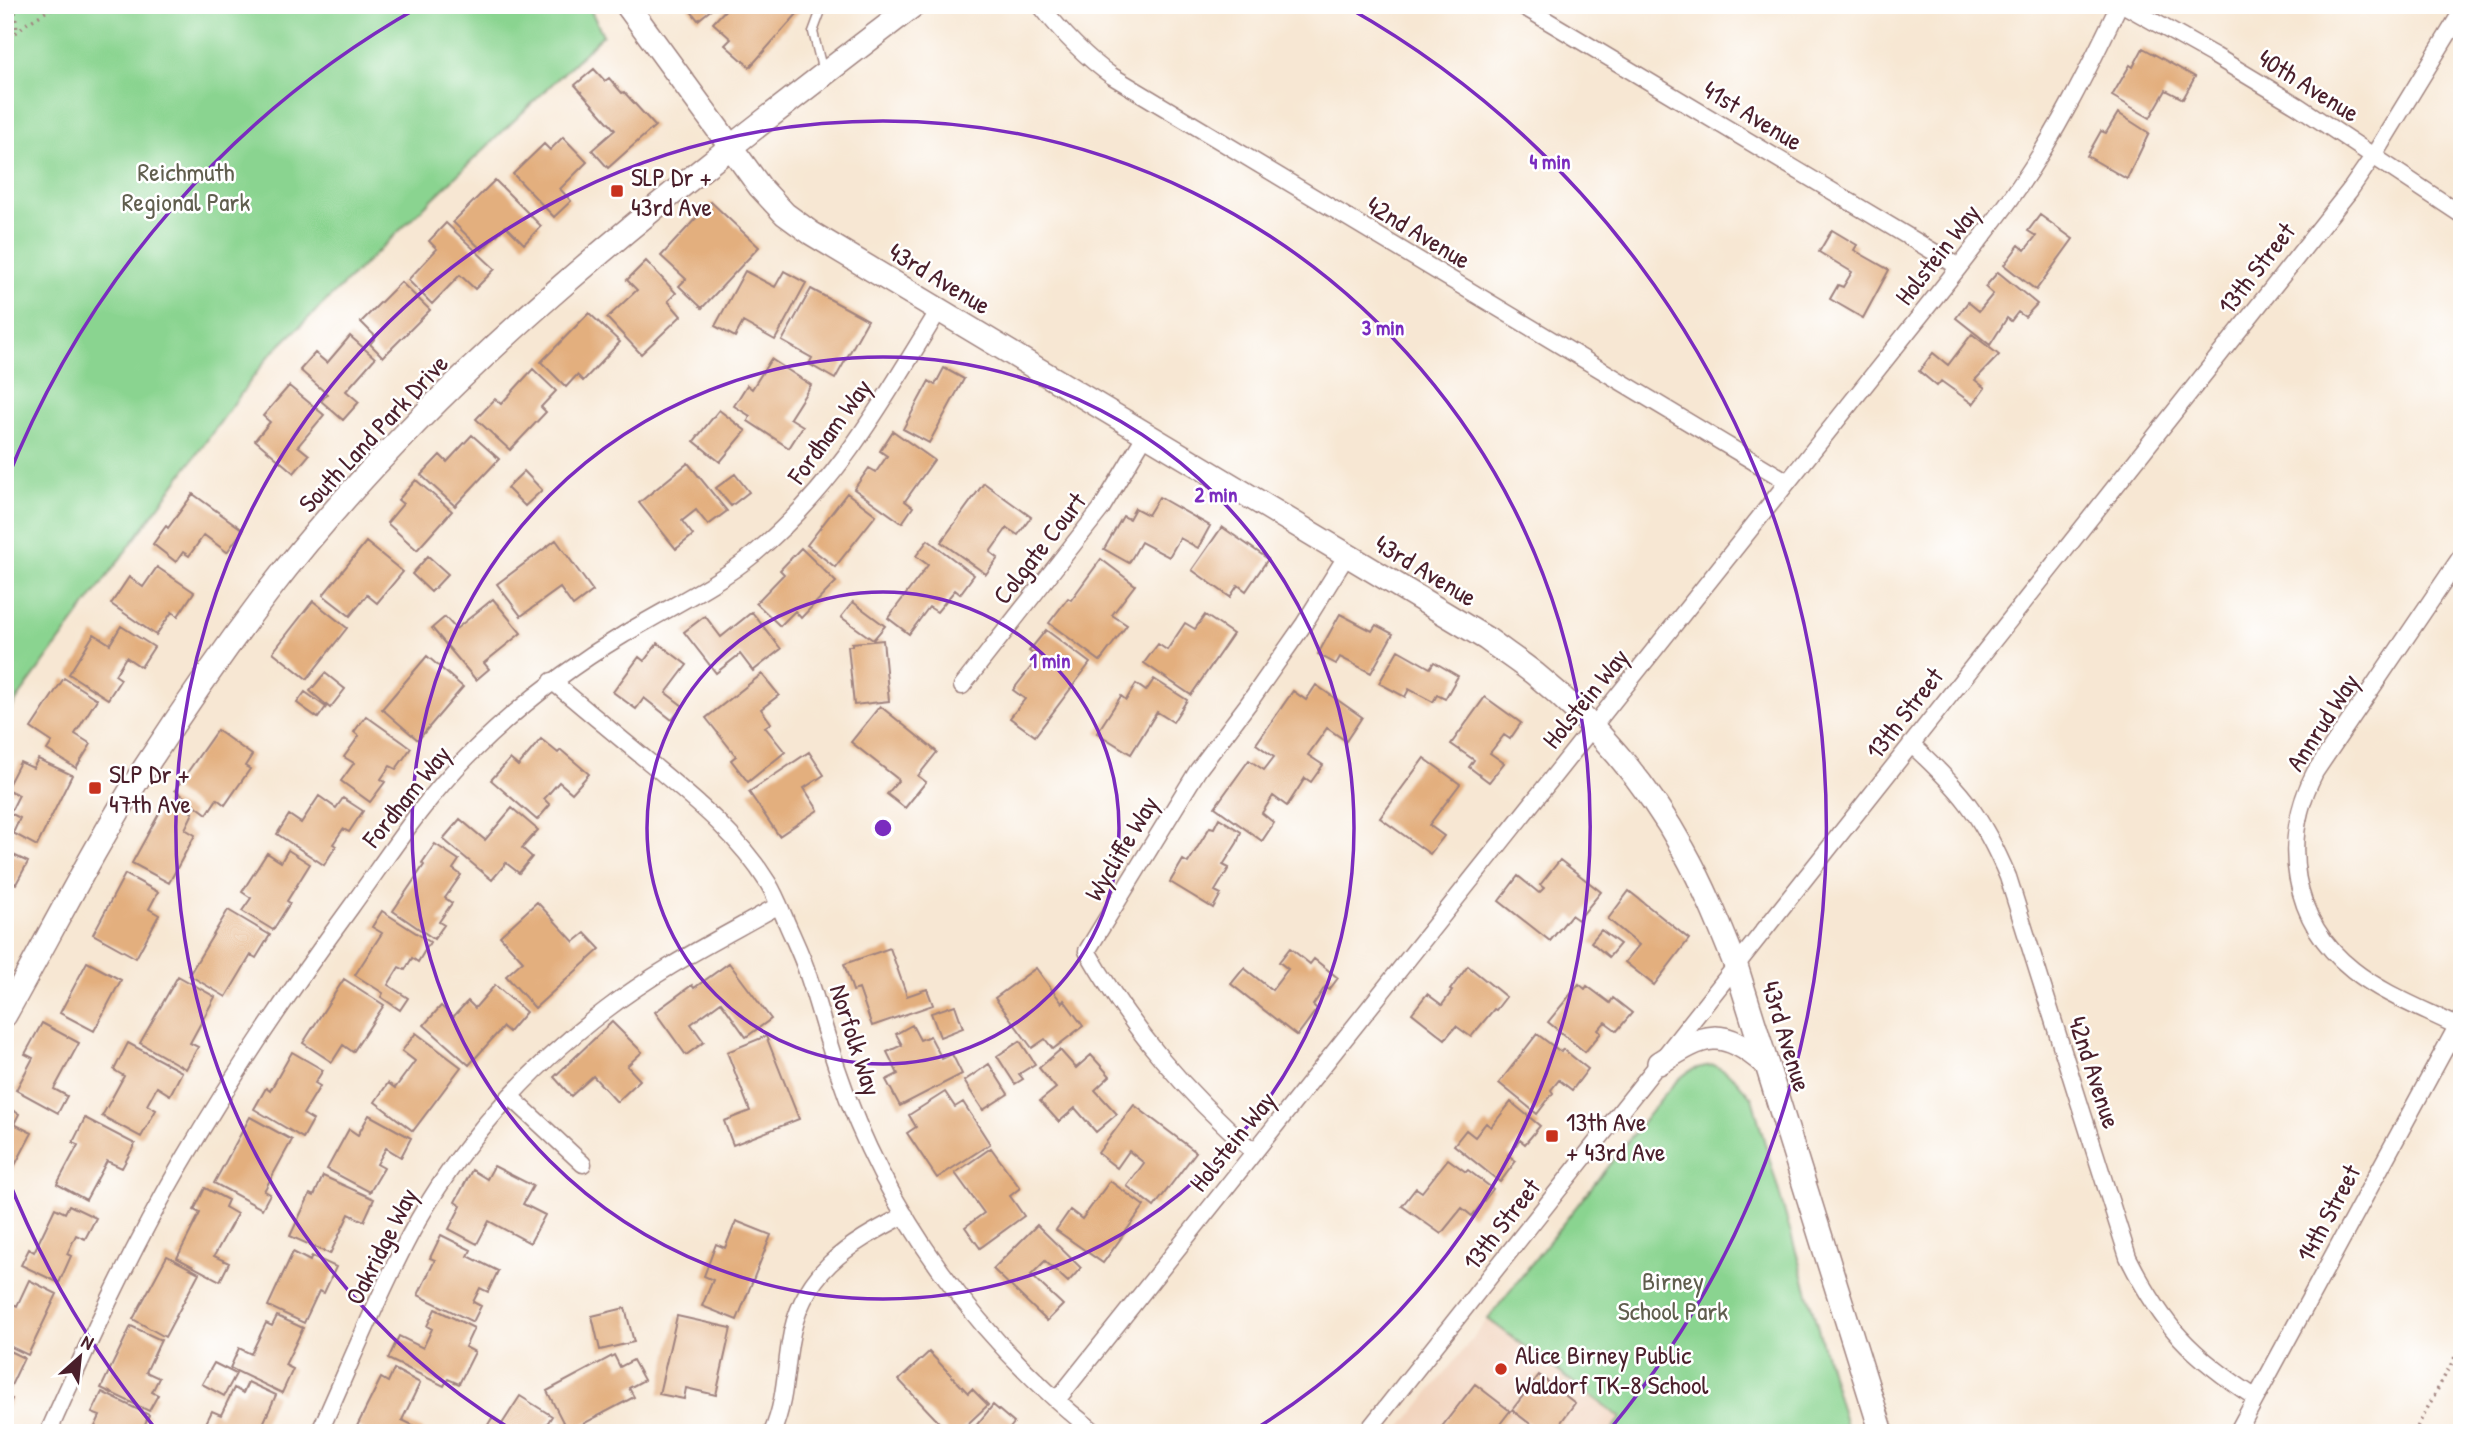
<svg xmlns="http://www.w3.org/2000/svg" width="2467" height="1438" font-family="'Patrick Hand',sans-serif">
	<rect width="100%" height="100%" fill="#fff"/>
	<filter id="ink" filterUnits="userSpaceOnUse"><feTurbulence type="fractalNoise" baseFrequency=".0143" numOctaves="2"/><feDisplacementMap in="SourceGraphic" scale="14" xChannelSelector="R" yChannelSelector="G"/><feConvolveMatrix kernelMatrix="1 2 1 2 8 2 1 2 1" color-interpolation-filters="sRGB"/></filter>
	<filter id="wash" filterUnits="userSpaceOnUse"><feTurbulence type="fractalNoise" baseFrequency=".00686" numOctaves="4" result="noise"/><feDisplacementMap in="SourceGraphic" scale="28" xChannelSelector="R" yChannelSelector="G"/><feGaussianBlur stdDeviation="1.57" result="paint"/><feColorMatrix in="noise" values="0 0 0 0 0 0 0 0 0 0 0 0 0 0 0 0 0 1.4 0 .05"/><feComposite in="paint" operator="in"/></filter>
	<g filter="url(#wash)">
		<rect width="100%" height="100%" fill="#f7e7d3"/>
		<!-- built -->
		<path fill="#f2d4be" d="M1488,1319l133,99 -11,15h-213z"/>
		<!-- green -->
		<path fill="#8ad490" stroke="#6a7a5e" stroke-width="2" d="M5,5h583l15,30 -335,322 -250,341 -13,22z
			M1714,1065l20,12 18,21 96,335h-238l11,-15 -133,-99 176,-224c17,-18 23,-28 50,-30z"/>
		<g id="blocks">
			<!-- building -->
			<path fill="#e3af7e" d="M686,5h31l-19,15z
				M730,5h75l-55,62 -25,-22 6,-6 -18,-16z
				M2143,48l52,29 -12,22 -17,-9 -16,28 -38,-22 18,-31 3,2z
				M594,69l11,12 4,-3 13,15 2,-1 31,34 -47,42 -16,-18 23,-20 -40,-45z
				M2118,113l31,20 -22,46 -40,-23 14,-25 5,2z
				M563,137l24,25 -27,27 11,12 -17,16 -41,-43 31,-30 6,6z
				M495,180l46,46 -17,18 -18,-18 -24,24 -29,-28z
				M711,202l48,45 -57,61 -23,-22 7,-7 -25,-23z
				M2040,215l33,24 -37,51 -32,-25 15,-20 6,5 11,-14 -8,-5z
				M446,223l49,46 -20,20 -15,-14 -28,29 -24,-24 29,-31 -8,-8z
				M1832,230l25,15 -3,5 35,20 -26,48 -33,-19 8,-14 5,2 9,-15 -33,-20z
				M646,261l30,32 -8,8 13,15 -40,38 -34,-36 30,-28 -10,-10z
				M745,271l30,16 9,-16 22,12 -31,57 -32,-18 -8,15 -20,-11z
				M1998,272l39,32 -12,13 -7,-5 -7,9 -4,-3 -17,27 -34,-27 12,-16 11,9 14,-17 -8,-7z
				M401,282l29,28 -47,47 -13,-13 6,-7 -15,-15z
				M811,289l57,31 -33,59 -26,-15 3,-6 -30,-17z
				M589,313l31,29 -37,39 -6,-6 -11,12 -25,-25z
				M1972,334l27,21 -24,25 10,8 -12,16 -32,-23 -4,5 -18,-15 14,-18 15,12z
				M350,336l25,22 -29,33 13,11 -16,18 -22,-19 6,-7 -27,-24 15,-17 12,10z
				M771,359l40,26 -21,33 13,8 -14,22 -41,-27 2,-5 -16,-10 13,-21 5,4z
				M944,368l20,11 -35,64 -26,-14 26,-48 6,4z
				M533,369l23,22 -15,16 5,5 -36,38 -34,-31 19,-20 6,5z
				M289,386l35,29 -26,31 11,9 -15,18 -39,-33 15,-18 -7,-6z
				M719,410l27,21 -26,31 -26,-21z
				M893,431l41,29 -29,41 8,6 -11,16 -48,-34 15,-21 7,4 11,-16 -7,-5z
				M472,435l27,24 -44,47 -34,-31 19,-20 7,7z
				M688,463l39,48 -19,14 -12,-15 -14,11 11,14 -17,14 -37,-46z
				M524,471l18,19 -17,16 -18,-18z
				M735,474l14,18 -18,14 -15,-18z
				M416,480l36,31 -35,39 -30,-27 16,-19 -5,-4z
				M984,483l47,34 -13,18 -11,-7 -17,24 8,6 -12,16 -45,-32z
				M847,493l29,22 -41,52 -28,-22z
				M193,494l50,36 -16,22 -23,-17 -15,21 -6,-4 -7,10 -23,-18 13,-18 2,2z
				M1159,497l51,29 -12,22 -18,-10 -11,19 -28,-15 -12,21 -25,-14 19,-33 6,3 6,-11 13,7z
				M1222,527l46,32 -22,32 -8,-6 -8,12 -38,-27z
				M556,540l37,51 -20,15 -13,-18 -39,28 -24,-32z
				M928,540l46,35 -14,19 -5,-4 -18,22 -8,-5 -20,27 -21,-16 40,-53 -12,-9z
				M366,542l37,30 -26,31 -10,-8 -17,21 -27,-21z
				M801,548l35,34 -35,36 -6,-7 -15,15 -24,-23 28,-29 -4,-4z
				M428,556l20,18 -17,18 -19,-18z
				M1101,559l34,26 -23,30 15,10 -27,36 -51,-38 19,-25 3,2z
				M157,567l37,25 -16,24 -6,-4 -16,23 -45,-31 18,-27 14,10z
				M493,599l28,34 -37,30 5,6 -13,11 -44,-52 13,-11 11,12z
				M313,601l34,27 -40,51 -34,-27z
				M853,602l32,24 -12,14 -32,-23z
				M752,612l29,37 -28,22 -13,-17 -24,19 -32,-41 21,-16 16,21z
				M1340,614l32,17 4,-6 17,9 -22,39 -31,-16 -4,7 -18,-10z
				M1205,615l28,19 -42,61 -47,-32 14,-19 9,6 18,-27 10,6z
				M121,626l33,21 -13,20 -15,-10 -11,18 6,4 -13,20 -39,-25 25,-40 16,10z
				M1046,630l44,33 -55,73 -25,-18 15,-19 -12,-9 25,-32 -9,-7z
				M883,640l6,61 -35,4 -6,-59h4v-3z
				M658,643l29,22 -21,28 17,13 -11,14 -28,-22 -8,11 -23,-17 26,-35 5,4z
				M1398,650l32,18 4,-6 24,14 -13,23 -8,-4 -4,7 -24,-13 -4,8 -26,-14z
				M427,656l36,31 -45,53 -36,-31z
				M325,673l20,16 -15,19 -20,-17z
				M762,674l17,21 -18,14 10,14 -6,4 20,25 -37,30 -17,-22 5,-4 -30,-38z
				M64,678l33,21 -22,35 16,10 -15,24 -29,-18 5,-8 -21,-14z
				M1154,679l33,21 -14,22 -16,-10 -26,42 -34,-21 24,-37 5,4 10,-16 10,7z
				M1316,685l46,32 -16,24 -19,-13 -19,27 15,10 -12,17 -6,-4 -18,28 -14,-10 -11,17 12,10 -12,18 -47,-34 34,-47 15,10 10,-13 -18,-13 37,-53 13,9z
				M305,692l21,15 -8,11 -21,-15z
				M1485,697l36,26 -11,16 -6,-4 -14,18 14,10 -15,19 -20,-15 5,-7 -23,-16z
				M880,706l57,46 -19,24 8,6 -21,26 -18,-14 12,-14 -48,-38z
				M366,716l45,32 -15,21 -6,-3 -9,13 4,3 -15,20 -29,-21 13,-18 -10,-6 15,-21 -5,-4z
				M217,730l35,25 -7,11 5,3 -25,36 -8,-6 -10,15 -32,-24z
				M541,739l17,14 3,-3 28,24 -17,19 -13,-11 -15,17 6,6 -13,15 -46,-40 19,-21 8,7z
				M809,752l15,23 -20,13 14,22 -39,26 -30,-44z
				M1424,758l36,26 -31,41 15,11 -14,18 -50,-36z
				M38,759l34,16 -35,71 -24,-13 7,-15 -10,-5 9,-18 -13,-6 14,-27 13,6z
				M319,796l17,12 7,-10 20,13 -14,21 -6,-3 -10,15 3,2 -12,19 -47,-31 12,-19 12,8z
				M167,799l26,14 -8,16 10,6 -26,48 -37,-20z
				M512,808l26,22 -16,18 10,9 -13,16 -13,-10 -14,17 -49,-41 17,-20 25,21z
				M1219,818l22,14 -4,11 -14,22 6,3 -14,23 6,3 -8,14 -43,-26 13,-22 5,3 22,-36 4,1z
				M435,844l24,16 -6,9 8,6 -16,23 7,5 -13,19 5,3 -10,14 -41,-28 31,-46 -2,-2z
				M288,850l22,14 -23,37 3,2 -17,27 -31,-19 9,-13 -9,-6 25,-39 14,9z
				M5,851l23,11 -12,22 -8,-4 -3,5z
				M1560,860l41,32 -23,28 -7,-5 -21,26 -51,-40 19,-25 21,17 5,-5 -4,-3z
				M125,874l33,18 -9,17 10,6 -23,43 -43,-24z
				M1629,891l60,48 -35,46 -29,-23 14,-17 -31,-26z
				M537,902l37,40 11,-9 15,16 -65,59 -29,-32 17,-15 -23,-25z
				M228,910l42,25 -14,23 -5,-3 -25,42 -37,-22z
				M382,911l48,31 -12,20 -6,-4 -7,12 -6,-3 -11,18 20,13 -8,12 -19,-13 2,-4 -28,-18 27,-42 -10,-6z
				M1601,930l19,14 -11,13 -18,-15z
				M890,948l17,48 20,-7 6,16 -61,21 -13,-37 -6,2 -9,-27z
				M1290,948l20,16 4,-5 24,19 -9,12 -4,-3 -12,18 4,4 -20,27 -66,-52 13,-16 28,22 16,-21 -9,-7z
				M87,962l34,18 -27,51 -34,-18z
				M729,963l42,56 -25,18 -25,-35 -30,22 13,18 -18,13 -31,-43 37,-27 2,3z
				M1468,966l38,31 -10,13 -2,-1 -23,28 -15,-11 -11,13 -33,-26 15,-19 15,11 10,-14 -2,-1z
				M1036,968l26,35 2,-3 19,26 -30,23 -8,-10 -13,9 -37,-50z
				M178,976l37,21 -25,46 8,4 -12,22 -46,-26z
				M344,979l40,26 -31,47 -10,-7 -11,17 -29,-19z
				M1579,984l6,5 2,-3 23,17 3,-5 19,15 -15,18 -12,-9 -7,8 3,3 -16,19 -37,-30z
				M495,985l31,27 -17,20 -6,-5 -34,38 -45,-40 17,-19 12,11 15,-16 7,7z
				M955,1005l8,23 -23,9 -9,-24z
				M612,1022l30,30 -15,14 13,14 -23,22 -24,-26 -22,20 -17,-19z
				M42,1023l37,20 -25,46 13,7 -9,17 -42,-23 17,-32 -8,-4z
				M912,1025l8,15 10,-4 12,23 10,-5 10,20 -62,32 -14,-26 12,-6 -11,-22 15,-7 -6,-11z
				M416,1033l45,34 -48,64 -38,-29 13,-19 7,5 20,-27 -13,-10z
				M1537,1034l24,18 2,-3 25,20 -16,21 -13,-10 -8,10 2,3 -16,21 -38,-31z
				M766,1036l33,83 -66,26 -9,-24 26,-10 -23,-59z
				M1020,1041l15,23 -16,10 4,5 -8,5 -18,-28z
				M128,1043l54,29 -12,23 -13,-8 -10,18 9,5 -15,27 -39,-21 22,-40 -10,-6z
				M1060,1050l16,18 15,-13 19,21 -15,14 22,24 -21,18 -21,-24 -16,14 -19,-21 16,-13 -17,-20z
				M292,1052l31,18 -8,13 5,3 -17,28 10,6 -10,18 -49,-29 12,-21 4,3z
				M989,1064l19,30 -25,16 -19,-29z
				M945,1092l10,15 8,-5 27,42 -53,34 -30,-45 9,-6 -7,-12z
				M1511,1102l29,24 -15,18 -5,-4 -12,15 8,6 -16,21 -46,-37 12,-15 9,7 11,-14 5,4z
				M1134,1105l62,47 -42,55 -27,-21 17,-23 -15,-12 -12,17 -19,-15z
				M5,1106l14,8 -5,10 18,9 -27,51z
				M369,1115l42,23 -10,19 -15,-9 -9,16 7,4 -14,24 -43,-23 22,-40 9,6z
				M250,1117l42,23 -28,51 6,3 -8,15 -48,-26z
				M85,1118l50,26 -13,24 -15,-7 -21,39 -29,-16 21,-39 -5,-3z
				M991,1148l29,40 -10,8 14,20 -44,32 -15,-21 19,-14 -29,-40z
				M1448,1159l18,13 2,-2 25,19 -21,27 -10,-8 -21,26 -39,-28 14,-18 6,4z
				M494,1166l39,20 -10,18 22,11 -15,28 -41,-22 -12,23 -28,-15 12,-23 -6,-4 17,-32 15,9z
				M323,1176l51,23 -10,22 -15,-7 -19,40 -40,-18 20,-42 4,2z
				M1110,1181l34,25 -41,57 -47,-33 14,-20 12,9z
				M205,1188l23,12 -3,7 12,7 -23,42 15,7 -9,18 -43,-23 23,-45 -6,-3z
				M69,1205l27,13 -11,21 -9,-4 -9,19 4,2 -12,27 -38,-18 8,-16 5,3 21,-44 10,5z
				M736,1221l35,14 -34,85 -35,-14 11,-26 -9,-4 12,-32 9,4z
				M1037,1225l44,43 -13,14 -23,-21 -14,14 32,30 -16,16 -54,-52z
				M441,1235l30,15 -3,6 30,15 -10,21 -8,-4 -7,14 8,4 -8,16 -55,-27 17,-35 -5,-2z
				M293,1252l17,9 2,-5 24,11 -12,26 -5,-2 -15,32 -36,-17z
				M167,1256l32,17 -34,64 -32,-18z
				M29,1280l28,14 -29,61 -23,-11v-29l6,-12 6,3z
				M625,1308l9,34 -34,8 -8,-34z
				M435,1309l39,19 -9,19 10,5 -16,32 -11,-5 -4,7 -56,-27 11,-23 24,12 9,-19 -5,-3z
				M277,1316l26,12 -18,37 8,4 -11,24 -52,-25 9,-20 12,6 15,-31 6,3z
				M677,1316l54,12 -15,67 -30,-7 -2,11 -25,-5z
				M131,1326l30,14 -15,32 13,6 -7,14 6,3 -9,16 -48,-23z
				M5,1349l19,9 -18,38 6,3 -7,14z
				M929,1352l39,41 4,-4 16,16 -30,28h-9l-50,-53z
				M614,1355l6,12 13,-7 11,20 -15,8 5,9 -66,35 -21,-41z
				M214,1363l22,11 -12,22 -22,-12z
				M394,1369l26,14 -18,37 21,10 -2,3h-51l-13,-7 24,-48 7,4z
				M1539,1375l36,28 -22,30h-11l-30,-23z
				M248,1382l28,13 -17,38h-58l11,-22 9,4 13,-27 9,5z
				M1475,1384l35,27 -17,22h-48l-5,-4z
				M102,1392l47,23 -8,18h-49l8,-17 -8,-3z
				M520,1396l32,20 -11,17h-58l9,-15 10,6z
				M993,1405l21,18 -8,10h-36z"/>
		</g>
	</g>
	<g filter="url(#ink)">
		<use href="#blocks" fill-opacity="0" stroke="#a0837f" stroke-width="2"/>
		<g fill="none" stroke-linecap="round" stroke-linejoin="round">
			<!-- lane casing -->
			<g stroke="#a0837f" stroke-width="11">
				<path id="lane" d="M823,5l-10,27 10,40"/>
			</g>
			<!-- street casing -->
			<g stroke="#a0837f" stroke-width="19">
				<path id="street" d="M1040,5c22,28 44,51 72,71l676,406
					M1521,5l438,262
					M2124,5l91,51 83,50 164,109
					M552,681c34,29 68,57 102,85 42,35 85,70 114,117 8,13 14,29 20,43 7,16 15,32 20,49 11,32 19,65 30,96 47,141 141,271 258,362
					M962,686l139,-177 45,-75
					M1911,744c49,45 71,71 97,133l120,380c35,70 63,99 128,141
					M2457,1026c-34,-17 -74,-32 -104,-56 -62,-49 -73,-130 -38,-198l147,-217
					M510,1096l73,68
					M1254,1152c-70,-61 -120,-120 -167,-201l111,-181 50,-66 56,-80 43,-69
					M1057,1400l902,-1133c18,-24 38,-48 55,-73 42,-59 74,-124 105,-189
					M48,1433c41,-92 83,-183 133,-269 52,-89 109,-174 170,-257 37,-51 72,-106 117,-151 47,-47 98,-87 155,-121 44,-27 91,-48 131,-81 84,-70 129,-153 185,-244
					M319,1433c30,-66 57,-134 91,-198 47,-88 117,-166 197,-226 53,-41 114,-71 172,-104
					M772,1433c13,-30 13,-59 18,-90 11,-71 57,-98 115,-128
					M1366,1433l984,-1243 24,-35 88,-144
					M2237,1433l224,-414"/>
			</g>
			<!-- secondary casing -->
			<g stroke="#a0837f" stroke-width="26">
				<path id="secondary" d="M627,5l133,182 25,27 26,19 676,406c16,12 33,23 48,35 58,47 112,109 148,175 21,37 37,77 53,117l146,467
					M5,1015c46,-82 89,-167 139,-246 39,-60 80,-119 123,-176 178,-233 416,-410 647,-588
					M1659,1063c47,-30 62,-37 108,2"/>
			</g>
			<!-- path -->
			<path stroke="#a0837f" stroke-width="3.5" stroke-dasharray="2 5" stroke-linecap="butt" d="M14,5l3,26
				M5,42l21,-18 31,-19
				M2414,1433l48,-89"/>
			<!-- lane -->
			<use href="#lane" stroke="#fff" stroke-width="8"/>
			<!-- street -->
			<use href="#street" stroke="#fff" stroke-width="16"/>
			<!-- secondary -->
			<use href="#secondary" stroke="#fff" stroke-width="23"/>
		</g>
	</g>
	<!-- distance rings -->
	<g fill="none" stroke="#7b2cbf" stroke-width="3.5">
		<circle cx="883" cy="828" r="236"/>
		<circle cx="883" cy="828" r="471"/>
		<path d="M514 1431A707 707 0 1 1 1252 1431"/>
		<path d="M155 1428A943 943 0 0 1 6 1174M6 482A943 943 0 0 1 419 7M1347 7A943 943 0 0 1 1611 1428"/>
	</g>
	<!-- markers -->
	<g fill="#c8321e" stroke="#fff" stroke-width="2.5">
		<rect x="610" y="184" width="14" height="14" rx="3.5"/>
		<rect x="88" y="781" width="14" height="14" rx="3.5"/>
		<rect x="1545" y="1129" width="14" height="14" rx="3.5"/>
		<circle cx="1501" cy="1369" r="7"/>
	</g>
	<g text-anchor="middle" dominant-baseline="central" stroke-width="5" stroke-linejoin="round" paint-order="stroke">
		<!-- street labels -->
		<g font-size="26" fill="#4a1f2b" stroke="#fff">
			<text transform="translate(2309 85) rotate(32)">40th Avenue</text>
			<text transform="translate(1753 115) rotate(31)">41st Avenue</text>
			<text transform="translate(1419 232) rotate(31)">42nd Avenue</text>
			<text transform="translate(1937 254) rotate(-52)">Holstein Way</text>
			<text transform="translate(2256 268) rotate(-52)">13th Street</text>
			<text transform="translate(940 278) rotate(31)">43rd Avenue</text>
			<text transform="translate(829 431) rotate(-54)">Fordham Way</text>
			<text transform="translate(373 433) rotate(-47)">South Land Park Drive</text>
			<text transform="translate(1039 548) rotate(-52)">Colgate Court</text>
			<text transform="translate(1426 570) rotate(31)">43rd Avenue</text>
			<text transform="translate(1585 698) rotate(-51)">Holstein Way</text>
			<text transform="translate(1904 713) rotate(-52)">13th Street</text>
			<text transform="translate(2322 722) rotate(-57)">Annrud Way</text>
			<text transform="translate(406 796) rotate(-51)">Fordham Way</text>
			<text transform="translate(1121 848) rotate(-59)">Wycliffe Way</text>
			<text transform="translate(1787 1036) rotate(73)">43rd Avenue</text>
			<text transform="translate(856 1040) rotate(72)">Norfolk Way</text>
			<text transform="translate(2095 1072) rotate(72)">42nd Avenue</text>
			<text transform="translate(1232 1141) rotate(-51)">Holstein Way</text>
			<text transform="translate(2328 1213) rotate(-62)">14th Street</text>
			<text transform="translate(1501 1224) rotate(-52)">13th Street</text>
			<text transform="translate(381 1246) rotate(-63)">Oakridge Way</text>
		</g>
		<!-- park labels -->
		<g font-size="26" fill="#605e4e" stroke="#fff">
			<text x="186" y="171">Reichmuth<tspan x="186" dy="30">Regional Park</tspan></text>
			<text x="1673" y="1280">Birney<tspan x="1673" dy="30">School Park</tspan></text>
		</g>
		<!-- poi labels -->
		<g font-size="26" fill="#4a1f2b" stroke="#fff" text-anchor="start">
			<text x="631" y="176">SLP Dr +<tspan x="631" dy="30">43rd Ave</tspan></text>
			<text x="109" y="773">SLP Dr +<tspan x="109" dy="30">47th Ave</tspan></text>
			<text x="1566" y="1121">13th Ave<tspan x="1566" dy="30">+ 43rd Ave</tspan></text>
			<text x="1515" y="1354">Alice Birney Public<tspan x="1515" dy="30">Waldorf TK-8 School</tspan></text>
		</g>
	</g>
	<circle cx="883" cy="828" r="10" fill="#7b2cbf" stroke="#fff" stroke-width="3.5"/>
	<g font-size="21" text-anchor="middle" font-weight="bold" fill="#7b2cbf" stroke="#fff" stroke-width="5" stroke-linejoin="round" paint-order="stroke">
		<text x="1550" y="169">4 min</text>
		<text x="1383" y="335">3 min</text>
		<text x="1216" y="502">2 min</text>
		<text x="1050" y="668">1 min</text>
	</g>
	<!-- margin -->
	<rect width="2467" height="1438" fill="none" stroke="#fff" stroke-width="28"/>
	<!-- north arrow -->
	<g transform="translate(80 1357) rotate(27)" stroke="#ffffff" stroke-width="5" paint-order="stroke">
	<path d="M0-5L12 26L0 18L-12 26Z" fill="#4a1f2b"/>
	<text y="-10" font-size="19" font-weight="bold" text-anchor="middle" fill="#4a1f2b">N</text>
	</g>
</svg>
